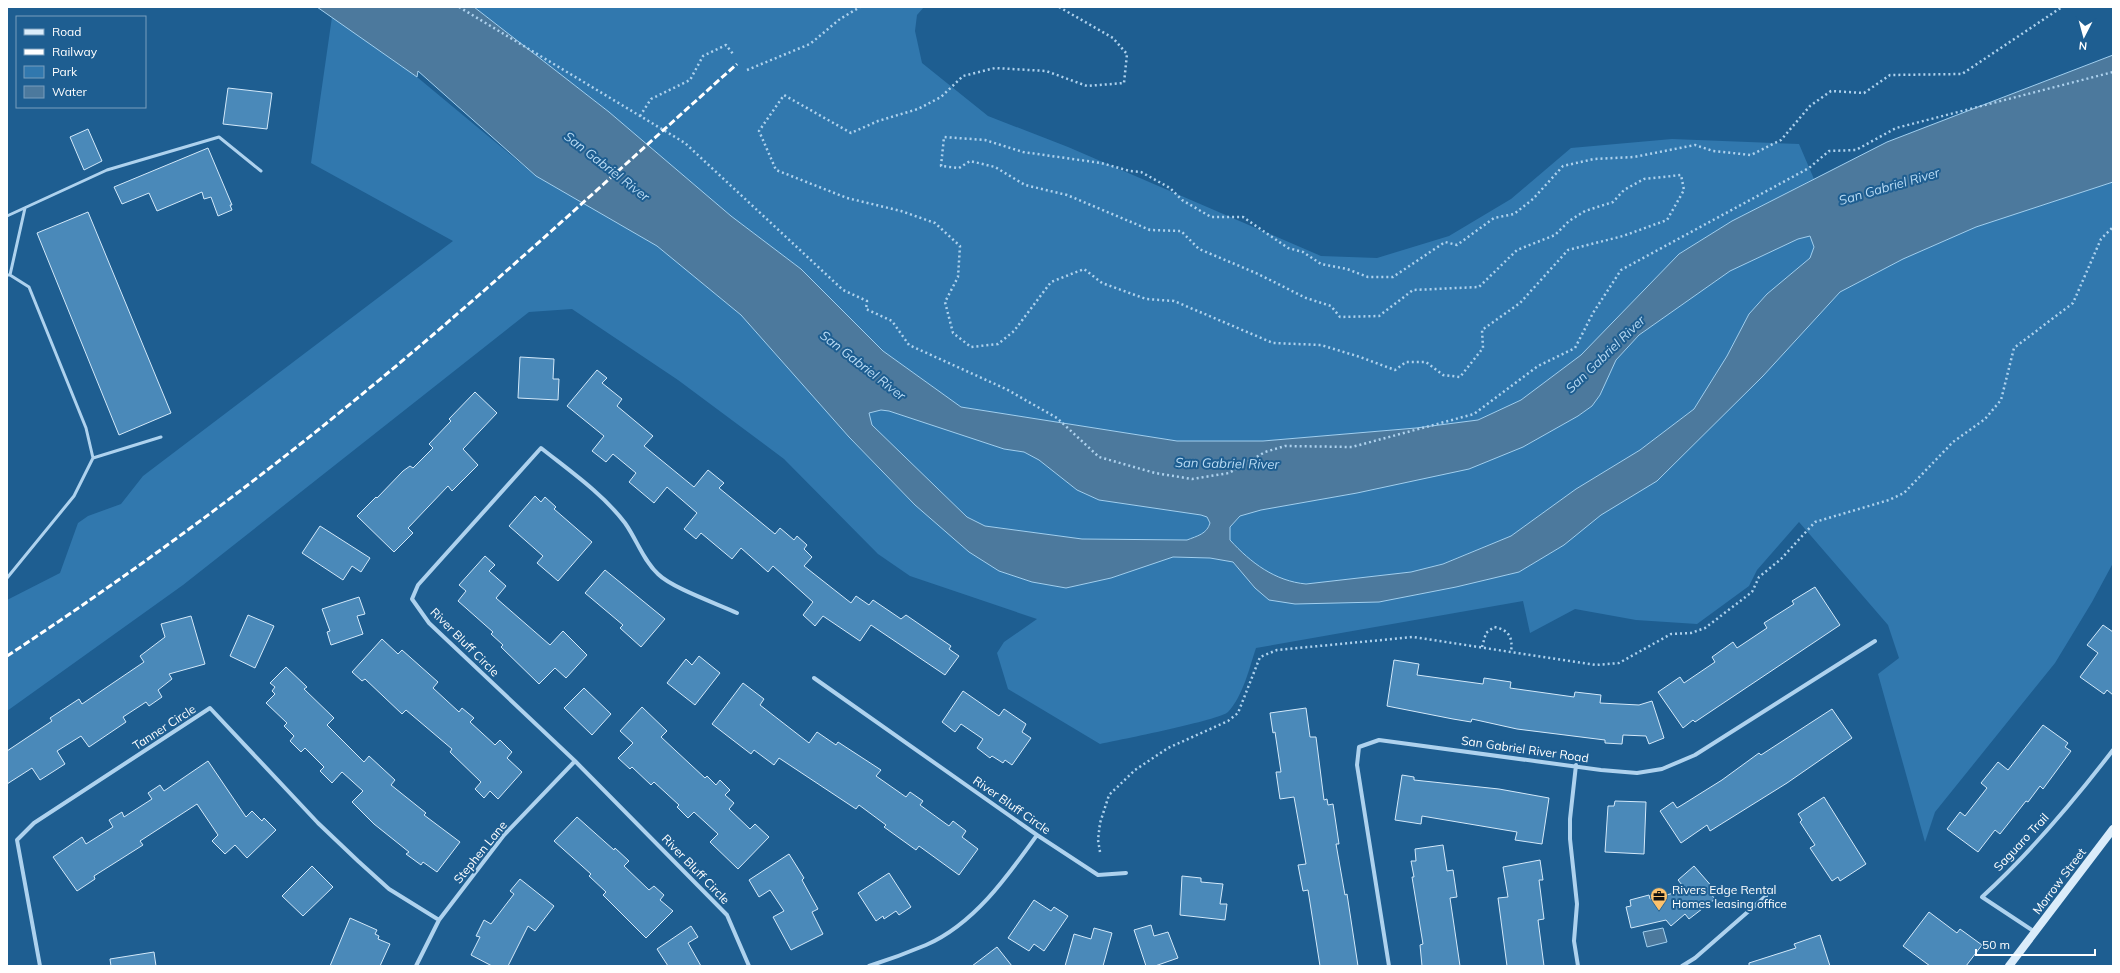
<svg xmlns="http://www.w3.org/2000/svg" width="2120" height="973" font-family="Mulish,sans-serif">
	<rect width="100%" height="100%" fill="#1e5e91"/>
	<!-- green -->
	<path fill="#3178ae" d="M474,7h450l-7,8 -2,16 7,32 66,53 80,31 253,109 56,2 72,-22 62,-37 60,-51 101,-9 127,5 15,35 -82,42 -53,33 -98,101 -60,45 -43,20 -62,8 -153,13h-86l-216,-34 -78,-56 -82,-82 -70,-53 -122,-104z
		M332,17l85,60 119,99 121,70 84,69 108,122 66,68 84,66 33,11 34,6 45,-10 62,-21 37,1 23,4 22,26 124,14 77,-15 63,-15 45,-27 199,-169 77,-84 63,-33 73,-32 137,-45v381l-21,39 -37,61 -120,149 -10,30 -47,-168 21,-16 -11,-33 -89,-103 -42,48 -8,16 -52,38 -61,-4 -61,-11 -45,24 -7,-32 -267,47c-7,21 -13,48 -28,64 -8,8 -109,28 -128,32l-92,-55 -11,-36 7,-11 33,-23 -127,-43 -32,-22 -94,-95 -106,-79 -106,-71 -43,3 -346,273 -176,126v-111l53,-27 18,-50 10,-7 33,-12 22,-28 310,-235 -142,-78z
		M1810,236l4,11 -4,11 -43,36 -18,20 -22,42 -33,53 -54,41 -64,39 -65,47 -69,28 -31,8 -105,12c-31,-3 -55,-21 -76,-44v-13l10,-11 21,-6 96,-17 111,-24 55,-22 55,-31 14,-10 8,-11 16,-35 23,-25 91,-64 68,-32z
		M881,410l8,1 115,38 20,3 15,8 38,30 22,10 102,15 6,2 3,6c-4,11 -13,13 -23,17l-105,-1 -97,-13 -18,-9 -95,-92 -3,-12z"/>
	<!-- water -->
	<path fill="#4c799d" stroke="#a1cfef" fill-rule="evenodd" d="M317,7h157l135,105 122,104 70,53 82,82 78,56 216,34h86l153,-13 62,-8 43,-20 60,-45 98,-101 53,-33 155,-79 226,-87v127l-137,45 -73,32 -63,33 -77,84 -106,105 -56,34 -37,30 -45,27 -63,15 -77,15 -84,2 -26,-4 -14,-12 -22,-26 -23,-4 -37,-1 -62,21 -45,10 -34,-6 -33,-11 -30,-19 -54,-47 -66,-68 -108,-122 -84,-69 -121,-70 -118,-105 -1,6zM1810,236l4,11 -4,11 -43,36 -18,20 -22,42 -33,53 -54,41 -64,39 -65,47 -68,28 -32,8 -105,12c-31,-3 -55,-21 -76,-44v-13l10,-11 21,-6 96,-17 112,-24 54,-22 55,-31 14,-10 8,-11 16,-35 23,-25 91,-64 68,-32zM881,410l8,1 115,38 20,3 15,8 38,30 22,10 102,15 6,2 3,6c-3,11 -13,13 -23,17l-105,-1 -97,-13 -18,-9 -95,-92 -3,-12z
		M1663,928l4,14 -20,5 -4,-15z"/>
	<!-- building -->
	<path fill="#4a89b9" stroke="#d3e9fa" d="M228,88l44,5 -5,36 -44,-5z
		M88,129l14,32 -18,9 -14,-33z
		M208,148l24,57h-2l2,5 -14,6 -7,-19 -7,2 -2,-7 -45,19 -8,-18 -27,11 -8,-17z
		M88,212l83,201 -52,22 -82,-202z
		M520,357l34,2 -1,20h6l-1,21 -40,-2z
		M597,370l10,8 -5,5 20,16 -5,7 36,30 -9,10 50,41 14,-17 16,13 -5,5 56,46 5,-6 14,12 3,-4 10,9 -3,4 8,8 -8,9 47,37 5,-7 13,9 4,-5 28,19 5,-4 45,31 -2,3 10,7 -14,19 -74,-50 -11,16 -37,-25 -8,10 -12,-11 10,-13 -40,-36 -5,6 -27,-24 -9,11 -31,-26 -5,6 -12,-10 13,-16 -30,-26 -13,16 -25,-21 7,-9 -23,-19 -7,8 -14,-11 12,-15 -37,-30z
		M475,392l22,21 -34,36 15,16 -26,26 -4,-5 -40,42 5,5 -19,19 -37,-36 19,-19 1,1 26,-27 7,-5 3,2 20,-20 -4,-4 22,-23 -2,-2z
		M535,496l6,6 4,-5 11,10 -2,2 38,33 -34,39 -21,-18 6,-7 -34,-30z
		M320,526l50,32 -9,14 -9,-6 -9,14 -41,-27z
		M485,556l10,9 -6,6 17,15 -10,12 54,47 13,-14 24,24 -21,23 -11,-10 -16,16 -38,-37 2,-2 -12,-11 2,-2 -35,-31 8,-10 -7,-6z
		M605,570l60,49 -24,28 -21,-19 3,-3 -38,-32z
		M1815,587l25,38 -145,97 -2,-2 -10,8 -25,-36 22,-15 4,6 31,-21 -3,-5 21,-15 4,6 30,-20 -3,-5 30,-19 -2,-3z
		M359,597l6,17 -8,2 6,18 -32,11 -4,-13 3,-1 -8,-22z
		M248,615l26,11 -19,42 -25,-12z
		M191,616l14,48 -36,10 3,5 -14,11 4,7 -13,9 -3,-4 -23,15 3,5 -37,25 -8,-11 -24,15 8,13 -25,16 -8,-12 -25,16v-33l45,-30 -2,-3 29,-19 3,5 62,-42 -4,-6 25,-19 -4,-13z
		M2103,625l10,7v63l-6,-5 -3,4 -24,-17 18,-24 -11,-8z
		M382,639l16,15 4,-4 36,32 -5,6 26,24 3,-4 12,10 -4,4 25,23 5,-5 12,12 -5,6 15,14 -24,27 -8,-8 -6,7 -9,-9 6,-7 -31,-30 2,-3 -46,-39 -4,4 -37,-35 -3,2 -10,-9z
		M699,656l21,17 -25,32 -28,-22 19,-24 6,6z
		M1394,660l25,4 -2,11 66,9 1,-6 27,4 -1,6 64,9 1,-5 26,3 -1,8 39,2 13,-4 12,37 -15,6 -3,-8 -23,-1 -1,9 -17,-1v-3l-88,-11 -45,-10 -1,3 -18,-3 -66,-13z
		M286,667l21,20 -3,2 30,29 -7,7 37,37 5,-6 26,24 -4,5 35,28 -2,2 36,27 -23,30 -14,-10 -2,3 -15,-11 3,-2 -35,-28 -22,-22 11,-11 -21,-19 -10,11 -12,-12 4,-4 -19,-19 -4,4 -11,-11 4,-5 -10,-10 3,-3 -21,-20 9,-9 -3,-3 3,-4 -5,-4z
		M743,683l21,16 -4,6 49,38 8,-11 19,13 2,-3 43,28 -5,6 30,21 4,-5 13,9 -3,4 29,21 4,-5 13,10 -4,6 16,12 -19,26 -40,-29 -3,4 -32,-23 2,-2 -27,-20 -3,4 -77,-51 -5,7 -20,-15 -3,4 -39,-30z
		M584,688l27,26 -19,21 -28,-27z
		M963,691l36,25 5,-7 22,15 -4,8 9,6 -19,27 -7,-5 -2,3 -11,-7 -2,2 -13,-10 6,-9 -22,-15 -6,8 -13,-10z
		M642,707l25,24 -6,6 44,41 2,-2 9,9 4,-5 10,10 -5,5 9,8 -5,6 21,20 5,-5 14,13 -31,32 -28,-27 8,-8 -24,-22 -6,6 -11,-11 2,-2 -25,-23 -3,3 -19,-18 -2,2 -12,-11 15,-15 -13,-12z
		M1306,708l4,29h6l8,63 3,-1 1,6 5,-1 6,40h-3l9,51 2,-1 11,72h-38l-12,-76 -5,1 -5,-26 8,-1 -12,-67 -14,2 -4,-27h5l-6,-40 -2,1 -3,-20z
		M1832,709l20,29 -65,45 -77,48 -3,-6 -26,18 -21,-32 13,-9 4,6 5,-3 40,-25 37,-27 2,2z
		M2043,725l25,18 -3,4 6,4 -28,38 -3,-3 -12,16 -2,-1 -26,33 -5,-4 -17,22 -31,-23 13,-17 5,4 22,-28 -6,-5 17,-21 10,8z
		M208,761l38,56 6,-6 10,10 2,-3 12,12 -29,28 -12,-13 -10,9 -13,-13 6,-6 -21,-31 -57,37 3,4 -49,31 1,3 -18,12 -24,-34 29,-20 4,7 27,-17 -4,-7 13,-8 2,5 28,-18 -4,-6 12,-8 4,6z
		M1402,775l12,2v3l85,9 50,9 -7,46 -27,-4 2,-8 -95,-16 -1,8 -26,-4z
		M1824,797l42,67 -26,17 -2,-4 -6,4 -22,-33 5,-3 -15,-23 2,-2 -4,-6z
		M1615,801l31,1 -2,52 -39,-2 3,-46h6z
		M577,817l37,33 1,-2 14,13 -5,5 25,24 5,-4 10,9 -4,5 13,11 -27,27 -43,-43 3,-3 -17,-16 2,-2 -37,-33z
		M1443,845l4,26 6,-1 4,27 -7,1 10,68h-38l-2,-21 3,-1 -11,-67h2l-3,-16h5l-1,-12z
		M789,854l15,24 -2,2 16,29 -6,3 11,22 -32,16 -18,-33 11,-6 -14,-21 -11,7 -10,-17z
		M1540,860l3,20h-4l5,39 -6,1 6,46h-37l-9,-68 10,-1 -5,-30z
		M312,866l21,21 -30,29 -21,-20z
		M1694,866l20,23 -4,4 5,6 -26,20 -4,-5 -14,12 -5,-6 -35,8 -5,-21 5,-1 -1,-6 19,-5 1,4 36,-9 -8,-10z
		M889,873l22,34 -12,8 -3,-4 -12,8 -1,-3 -7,5 -18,-28z
		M1182,876l19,2v4l22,2 -3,20h7l-2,16 -45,-5z
		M520,879l34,27 -19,25 -7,-5 -20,40h-16l-21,-11 9,-18 -4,-1 8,-16 7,4 23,-30 -4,-3z
		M1034,900l17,11 3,-4 14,9 -24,35 -10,-7 -5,7 -21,-13z
		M1929,912l28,21 3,-4 22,16 -16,21h-36l-27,-20z
		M350,918l27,12 -2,4 4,2 -1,3 12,5 -10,22h-50z
		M1151,925l3,11 14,-4 10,26 -23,8h-9l-12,-36z
		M691,926l7,11 -10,6 13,23h-33l-11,-17z
		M1094,928l18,5 -9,33h-38l9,-32 17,5z
		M1820,935l10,31h-81v-3l47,-15 -2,-4z
		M997,947l15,19h-40z
		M154,952l2,14h-45l-1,-7z"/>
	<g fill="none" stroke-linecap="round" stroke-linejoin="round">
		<!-- path -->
		<path stroke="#aed2ee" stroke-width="2.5" stroke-dasharray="2 3" stroke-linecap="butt" d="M459,7l226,136 158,147 24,11 -1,8 26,12 17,24 97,44 51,29 42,39 56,16 37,6 37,-6 36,-21 20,-6 67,1 122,-33 64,-48 37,-18 18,-35 28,-43 188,-102 20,-17 27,-1 40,-22 217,-56
			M1059,7l54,31 14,16 -3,29 -37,3 -41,-15 -51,-3 -32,8 -22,21 -23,12 -40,12 -27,12 -67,-38 -25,36 17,39 71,28 54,13 34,12 25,23 -2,31 -13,25 8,31 18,14 27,-3 16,-13 37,-49 33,-13 18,14 44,16 28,2 99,42 48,2 39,12 35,13 11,-8h20l17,13 17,2 23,-29 -1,-18 38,-27 48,-53 55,-14 44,-16 17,-30 -3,-15 -37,4 -20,11 -11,12 -28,9 -16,10 -14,14 -38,15 -38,37 -66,3 -34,26 -39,1 -9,-11 -25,-8 -50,-25 -57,-24 -18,-18 -31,-1 -83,-35 -42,-10 -30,-18 -25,-6 -11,7 -18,-2 3,-29 41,3 38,12 78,11 29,8 11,1 29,16 12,12 29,17h32l45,31 15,4 18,12 26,5 21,8h25l52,-35 12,3 37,-27 20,-4 19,-15 30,-33 31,-7 40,-2 61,-12 18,6 38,4 30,-15 29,-34 21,-15 33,2 26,-18 72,-1 100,-67
			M747,70l63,-26 30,-25 20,-12
			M640,116l11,-17 39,-19 13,-24 23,-11 7,9
			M1482,647l4,-14 8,-6c15,3 19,10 17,25
			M1100,852l-2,-12 2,-17 9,-28 26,-25 33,-22 60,-27 10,-8 22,-56 17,-7 136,-13 183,28 23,-2 52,-29 20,-1 14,-5 47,-36 7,-15 22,-18 34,-37 74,-22 15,-7 49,-51 32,-23 16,-19 13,-52 59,-45 28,-64 12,-12"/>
		<!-- lane -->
		<path stroke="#aed2ee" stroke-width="3" d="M7,216l100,-46 112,-33 42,34
			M7,275h3l19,12 57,141 7,30 -19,38 -67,82
			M10,275l15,-67
			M93,458l68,-21"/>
		<!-- street -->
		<path stroke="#aed2ee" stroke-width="4" d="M737,613c-19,-9 -65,-25 -79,-39 -15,-14 -21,-34 -33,-51 -22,-29 -55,-52 -84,-75l-123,137 -6,14 17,24 146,138 152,154 22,51
			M814,678l223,157 61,40 28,-2
			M1576,765l-6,54v20l7,65 -3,37 4,25
			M2035,932l-53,-35c49,-45 91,-95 131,-147
			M40,966l-23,-126 17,-17 176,-115 108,115 40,38 31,28 50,31
			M416,966l23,-46 65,-85 71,-74
			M869,966c19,-6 38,-13 57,-21 48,-21 81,-68 111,-110
			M1389,966l-32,-201 2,-18 20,-7 222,30 36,3 25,-4 33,-14 180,-114
			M1682,966l13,-8 71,-62"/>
		<!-- secondary -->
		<path stroke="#daecfa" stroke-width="8" d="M2009,966l104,-137"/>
		<!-- rail -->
		<path stroke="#fff" stroke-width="3" stroke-dasharray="7 3" stroke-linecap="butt" d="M7,656c126,-83 248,-173 365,-270 125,-103 244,-214 365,-322"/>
	</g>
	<!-- icons -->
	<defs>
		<g id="office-pin" transform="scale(0.9)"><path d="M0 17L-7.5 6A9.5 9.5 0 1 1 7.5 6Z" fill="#fdc26d" stroke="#1e5e91"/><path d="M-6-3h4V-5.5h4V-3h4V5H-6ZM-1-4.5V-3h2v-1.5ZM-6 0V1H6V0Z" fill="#111"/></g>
	</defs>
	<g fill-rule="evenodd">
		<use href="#office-pin" x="1659" y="896"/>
	</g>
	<g text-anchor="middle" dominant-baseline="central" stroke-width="4" stroke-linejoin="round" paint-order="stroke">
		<!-- street labels -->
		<g font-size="12" fill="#fff" stroke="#1e5e91">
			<text transform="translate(465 642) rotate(45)">River Bluff Circle</text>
			<text transform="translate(164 727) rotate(-33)">Tanner Circle</text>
			<text transform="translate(1525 749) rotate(8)">San Gabriel River Road</text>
			<text transform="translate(1012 805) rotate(35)">River Bluff Circle</text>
			<text transform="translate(2021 842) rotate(-47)">Saguaro Trail</text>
			<text transform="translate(480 852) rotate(-51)">Stephen Lane</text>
			<text transform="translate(696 869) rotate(46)">River Bluff Circle</text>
			<text transform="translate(2059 881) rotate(-53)">Morrow Street</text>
		</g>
		<!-- poi labels -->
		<g font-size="12" fill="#fff" stroke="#1e5e91" text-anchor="start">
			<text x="1672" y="889">Rivers Edge Rental<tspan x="1672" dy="14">Homes leasing office</tspan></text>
		</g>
		<!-- water labels -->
		<g font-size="13" font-style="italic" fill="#badcf5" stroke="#1e5e91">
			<text transform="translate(607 166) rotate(38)">San Gabriel River</text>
			<text transform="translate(1889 186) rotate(-16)">San Gabriel River</text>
			<text transform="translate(1605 354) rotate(-44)">San Gabriel River</text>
			<text transform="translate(863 365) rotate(38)">San Gabriel River</text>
			<text transform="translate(1227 463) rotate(1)">San Gabriel River</text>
		</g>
	</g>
	<!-- border -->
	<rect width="2120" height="973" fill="none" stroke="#ffffff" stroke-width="16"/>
	<!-- legend -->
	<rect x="16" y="16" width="130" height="92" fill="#1e5e91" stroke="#789ebd"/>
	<rect x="24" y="29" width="20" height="6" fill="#daecfa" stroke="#789ebd"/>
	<text x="52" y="36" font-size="12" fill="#ffffff">Road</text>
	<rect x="24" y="49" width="20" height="6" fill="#ffffff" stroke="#789ebd"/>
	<text x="52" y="56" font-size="12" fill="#ffffff">Railway</text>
	<rect x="24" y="66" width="20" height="12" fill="#3178ae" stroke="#789ebd"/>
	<text x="52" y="76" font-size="12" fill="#ffffff">Park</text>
	<rect x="24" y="86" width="20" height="12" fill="#4c799d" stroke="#789ebd"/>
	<text x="52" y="96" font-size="12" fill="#ffffff">Water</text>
	<!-- north arrow -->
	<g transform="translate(2084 36) rotate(186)" stroke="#1e5e91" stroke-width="3" paint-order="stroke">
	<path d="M0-3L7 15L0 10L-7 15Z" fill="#ffffff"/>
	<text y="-6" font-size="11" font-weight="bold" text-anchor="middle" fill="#ffffff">N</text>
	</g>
	<!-- scale -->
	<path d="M1976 949v6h119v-6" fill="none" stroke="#ffffff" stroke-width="2"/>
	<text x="1982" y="949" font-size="12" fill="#ffffff" stroke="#1e5e91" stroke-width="3" paint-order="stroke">50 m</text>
</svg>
